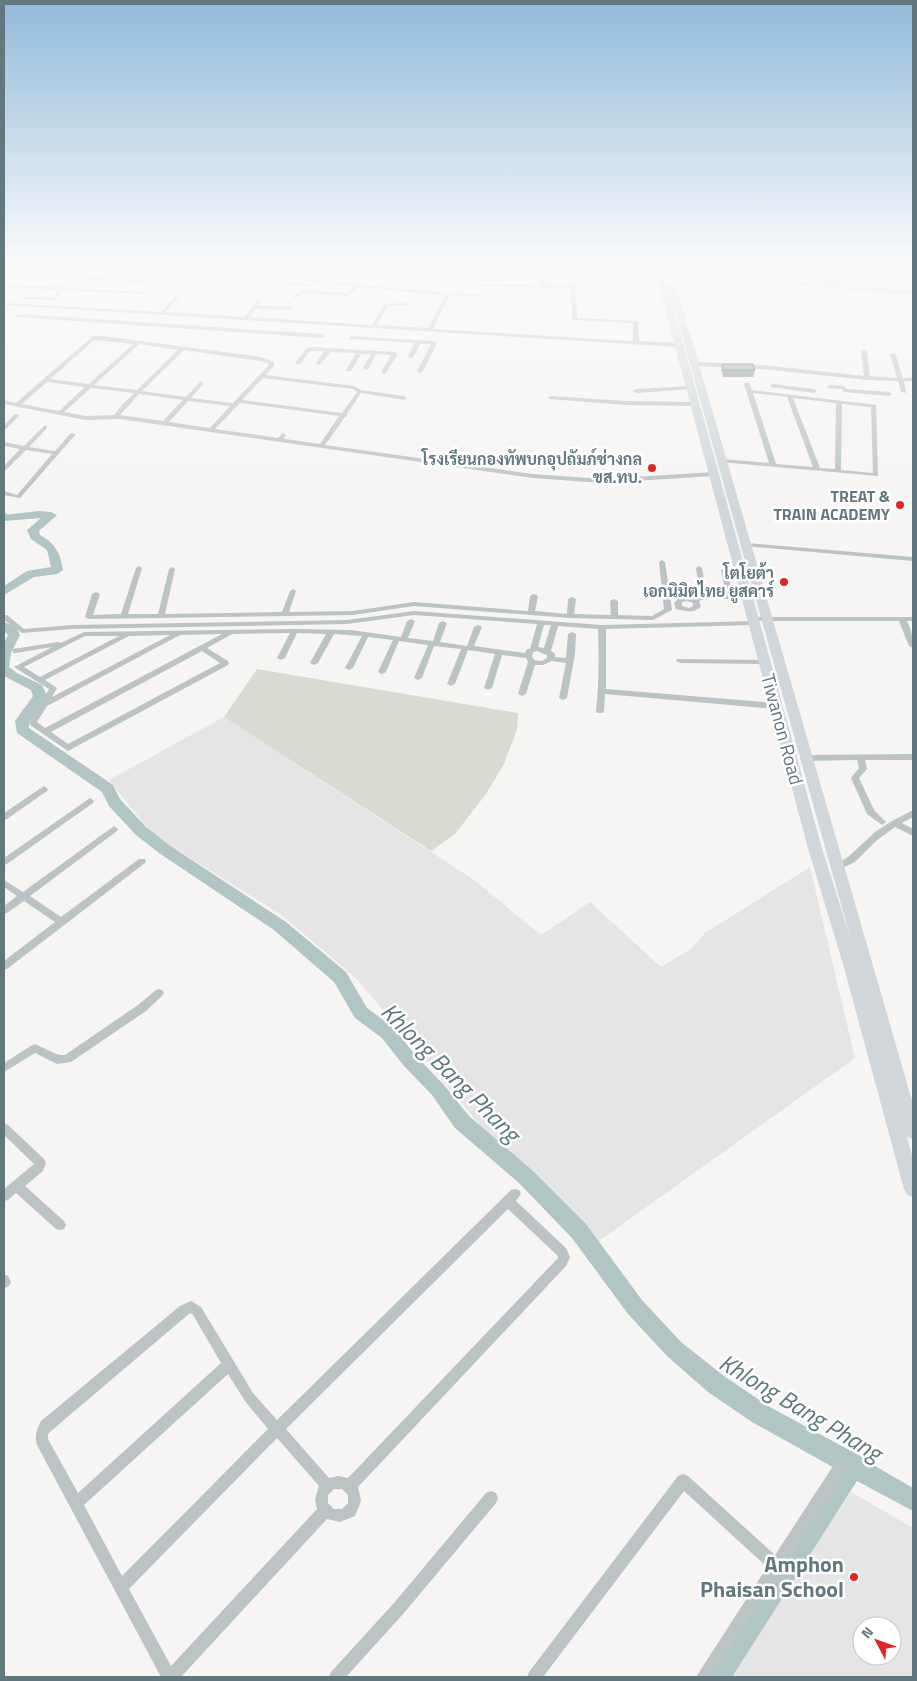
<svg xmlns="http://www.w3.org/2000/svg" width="917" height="1681" font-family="'Titillium Web',Sarabun,sans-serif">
	<rect width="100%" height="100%" fill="#f6f5f3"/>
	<!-- built -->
	<path fill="#e4e5e4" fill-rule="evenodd" d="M908,267h5v24l-103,-8 -5,-3 2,-11 101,5z
		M224,717l250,163 67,55 49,-33 71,65 30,-18 14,-16 105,-66 45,191 -259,185 -106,-106 -134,-159 -76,-64 -119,-74 -11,-9 -41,-51z
		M851,1492l62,36v149h-184zM862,1626h30v30h-30z"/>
	<!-- green -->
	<path fill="#d7dbd2" d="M257,669l261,44 -1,16 -13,35 -18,30 -31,40 -24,17 -207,-134z"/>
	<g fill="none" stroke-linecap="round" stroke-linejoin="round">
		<!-- river -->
		<path fill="#b2c5c5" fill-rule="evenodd" d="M39,511l12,1 6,3 -18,16 1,4c16,9 20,18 23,35l-6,4 -23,3 -30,18v-9l23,-15 24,-4 -4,-17 -16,-11 -4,-9 14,-12 -37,3v-6z
			M4,622l12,5 4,8 -9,18 -2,14 8,6 25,12 5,11 -7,13 -11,13v6l84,57 7,14 26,28 23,18 117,77 60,50 21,36 27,20 22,28 28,29 25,31 64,55 53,53 56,76 39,42 43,34 44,30 94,51 1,2 50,29v23l-56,-30 -125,196h-27l4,-9 129,-198 -86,-48 -44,-30 -41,-36 -39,-42 -56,-76 -53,-55 -64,-55 -23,-33 -28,-29 -22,-28 -27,-20 -21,-36 -60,-52 -115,-77 -23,-18 -27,-29 -7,-14 -85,-59 -2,-12 18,-25 -2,-6 -27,-14v-33l4,-8 -4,-4z"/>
		<!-- minor -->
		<path fill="#bcc3c5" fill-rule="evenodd" d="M73,267l65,3 2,1 -2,1 -62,-3 -8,7 83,5 2,1 -2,1 -142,-8 -2,-1 2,-1 54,3z
			M542,267h4v18h25v-18h4l2,51 61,3 1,20 39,2 3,2 -3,2 -674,-42v-2l157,9 16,-17 2,1 -13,16 79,5 12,-18h2l2,1 -3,6h32l3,2 -3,2 -34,-1 -6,8 122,8 12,-21 22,-1 2,1v1l-20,1 -11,19 51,3 17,-33 -86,-8 -11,9 -45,-3 -6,5h-4v-2l9,-6 45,3 7,-7 -43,-4v-2h2l133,13v2l3,1 -16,33 200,12v-18l-61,-3 -1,-32 -91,-2 -2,-1 2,-1 61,1z
			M802,267l61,2 23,-2 -23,4z
			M480,271l34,1 2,1 -2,1 -36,-1v-2z
			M291,283l20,1 2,1 -2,1 -22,-1v-2z
			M63,284l4,1 -1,3 75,4 2,1 -2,1 -78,-4 -10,12 -2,-2 -26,-1 -2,-1 2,-1h28l6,-7 -50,-3 -2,-1 2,-1 52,2z
			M452,293l28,2 2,1 -2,1 -30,-2v-1z
			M19,314l303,20 3,2 -3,2 -305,-21 -1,-1z
			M93,336h10l158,21 13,5v4l-8,9 88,11 7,4 43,6 3,2 -3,2 -43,-7 -14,21v2l-2,1 -20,28 208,29 69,5 112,-7 3,2 -3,2 -112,7 -69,-5 -413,-59 -35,1 -81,-16v-4l12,3zM94,340l39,4 -44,40 -39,-5zM139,344l39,6 -41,40 -43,-5zM184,350l76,11 8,2v3l-35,37 -42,-5 13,-15 -3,-2 -15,16 -44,-6zM263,378l90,11 4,3 -15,21 -100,-13zM47,382l38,5 -26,24 -37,-7zM91,388l43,5 -11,11 -9,11 -29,1 -21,-4zM139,394l44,6 -20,21 -43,-6zM188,401l42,5 -20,22 -41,-6zM240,403l99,13 -19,28 -105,-15z
			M351,336l83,5 3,2 -14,28 -3,2 -3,-2 14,-27h-11l-6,12 -3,2 -3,-2 7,-13 -66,-4 -1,-1z
			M312,347l83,5 3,2 -12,19 -2,1 -3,-2 10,-17 -15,-1 -7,14 -3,2 -3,-2 8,-14h-10l-9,16 -3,2 -3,-2 10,-17 -26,-1 -9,12 -2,1 -3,-2 8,-12h-14l-10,13h-4l-1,-1 11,-14z
			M864,350l3,2 3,24 27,2 -7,-24 5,-1 8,25 10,-1v4h-9l2,12 -5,-1 -3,-11 -31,-1 -106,-11 -66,-3 -3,-2 3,-2 66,3 103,11 -3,-24z
			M745,383h4l3,7 124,15 2,71 -158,-14v-2l2,-1 47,4 -25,-79zM753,393l34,4 26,70 -37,-3zM793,398l43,5 -1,66 -15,-1zM842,404l29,3 2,66 -32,-3z
			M773,384l41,5 3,2 -3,2 -43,-6 -1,-1z
			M830,385l14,1 2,3 43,3 3,2 -3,2 -45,-4 -2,-3 -14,-1 -1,-1z
			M690,386l2,1v2l-56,4 -3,-2 3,-2z
			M551,396l75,5 69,1 3,2 -3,2 -69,-1 -77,-6 -1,-1z
			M15,414l5,1 -14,14 -2,1v-5z
			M45,425l2,1v2l-18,19 26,4 16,-18 5,1 -56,64 -16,-3v-4l13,4 35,-41 -26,-4 -20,20 -2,1v-5l16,-17 -16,-3v-4l20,4z
			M4,512l3,2 -1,2 -2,1z
			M746,543l167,14v4l-169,-15v-2z
			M662,560l3,2 7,48 -19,10 -83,-2 -156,-12 -61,9 -264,4 -4,-2 7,-23 4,-2 4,2 -7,21 28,-1 15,-46 3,-2 3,2 -14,46h30l11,-45 3,-2 3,2 -10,45 117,-2 8,-21 3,-2 3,2 -7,21 64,-1 61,-9 114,9 2,-15 4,-2 4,2 -3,15 32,3 1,-15 4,-2 4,2 -2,15 37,1 -1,-14 4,-2 4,2v14l34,1 12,-7 -5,-47z
			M699,566l3,2 5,27h19l-5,-25 3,-2 2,1 8,28 -4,2h-25l-6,2 2,6c-9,7 -15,4 -25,2l-2,-6 4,-4c8,-2 15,0 22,-3l-4,-28zM687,601l6,2v3l-4,2 -7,-2v-4z
			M414,611l188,14 155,-4v4h-3l-148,4v60l170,14 4,3 -4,3 -171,-15 -1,17 -1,2h-6l-1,-2c3,-27 3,-54 2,-82l-40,-3 -7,25 4,3v3l11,1 2,-24 4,-2 4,2 -1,20 -8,44 -4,2 -4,-2 7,-35 -14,-2 -9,4h-8l-9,29 -4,2 -4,-2 10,-32 -2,-4 -24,-3 -10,33 -4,2 -4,-2 11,-34 -27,-4 -13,34 -4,2 -4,-2 14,-35 -27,-3 -12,32 -4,2 -4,-2 14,-33 -29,-4 -13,31 -4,2 -4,-2 15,-32 -25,-3 -15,31 -4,2 -4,-2 17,-32 -28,-2 -16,29 -4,2 -4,-2 16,-29 -29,-1 -12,25 -4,2 -4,-2 13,-25 -58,1 -25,14 21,13 1,2 -1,2 -160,86 -38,-26 -1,-2 20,-34 -35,-22 38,-20 -36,6h-3v-4l45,-7 3,1 23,-11 211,-3 56,1 50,7 6,-16 4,-2 4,2 -7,17 25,3 6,-18 4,-2 4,2 -7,19 27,4 7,-19 4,-2 4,2 -8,19 51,7 2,-4h3l7,-25 -123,-9 -67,9 -275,5 -50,4 -18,-13v-5h3l17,14 48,-4 275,-5zM544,625h7l-7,23 -6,-1zM222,634l-177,94 -8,-6 10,-16 133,-71zM170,635l-118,62 5,-9 -12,-8 84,-44zM85,636h34l-79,41 -16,-10zM202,651l18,12 -152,81 -17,-12zM537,651l10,4v3l-5,3 -8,-1 -2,-4 1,-4z
			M899,617h3c9,5 11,21 11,31l-4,-2 -11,-27z
			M677,659l87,1 4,2 -4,2 -84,-1 -4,-2z
			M913,754v6h-48l2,9 -8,9 15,32 12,12 -4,3 -15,-11 -16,-36 8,-10 -2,-8 -51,1 -4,-3 4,-3z
			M44,786l4,3 -1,2 -40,28 -3,1v-7z
			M90,798l4,3 -1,2 -86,61 -3,1v-7z
			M913,810v7l-11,6 11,6v7l-18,-9 -19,14 -21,21 -17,8 -3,-1 -1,-2 1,-2 13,-8 27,-25 17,-11z
			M114,826l4,3 -1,2 -87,65 31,21 78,-58h6l1,2 -1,2 -138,106 -3,1v-9l51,-39 -31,-21 -17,12 -3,1v-8l13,-10 -13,-9v-7l19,12z
			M159,989l3,1 2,3 -2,3 -16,15 -75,51 -14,2 -22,-11 -31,19v-9l30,-19c11,3 20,12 31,11l73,-50 18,-15z
			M4,1123l4,2 36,34 2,4 -3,8 -18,15 39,35 2,4 -2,4 -4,1 -4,-1 -40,-36 -8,7 -4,1v-12l30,-25 -30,-29z
			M515,1189l4,1 2,4 -5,7 50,47 4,9 -4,9 -208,221 3,14 -6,15 -15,6 -13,-3 -146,158h-20l-124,-232c-3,-9 0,-16 4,-24l139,-115 11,-5 10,6 52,86 24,27 234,-230zM508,1209l50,47v2l-210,220 -10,-2 -9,2 -43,-49zM190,1313l3,2 28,48 -143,130 -30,-54v-5l3,-3zM228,1374l17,27 23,28 -146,147 -38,-71zM277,1438l42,48 -4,13 2,10 -146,157 -42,-77zM334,1489h8l6,6v8l-6,6h-8l-6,-6v-8z
			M4,1274l4,2 3,6 -2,4 -4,2 -1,-1z
			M840,1461l5,2 2,5 -2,5 -134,204h-15l71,-110 -83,-76 -141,186h-16l2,-5 149,-196 5,-2 5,2 87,79 60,-92z
			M491,1491l5,2 2,5 -2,5 -92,110 -58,64h-17l2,-5 63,-69 92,-110z"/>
		<!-- tertiary -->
		<path fill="#bcc3c5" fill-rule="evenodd" d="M283,433l3,2 -4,5h-4v-2z
			M750,617h163v4h-160l-4,-2z"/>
		<!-- secondary -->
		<path fill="#d0d6d9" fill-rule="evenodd" d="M659,270l254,21v4l-256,-22 -1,-1z"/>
		<!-- primary -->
		<path fill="#d0d6d9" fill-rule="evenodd" d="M654,267h8l159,578 30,95 -183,-655 4,-2 4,2 237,819v35l-6,-2 6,22v38l-6,-2 -3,-6 -61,-225 -36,-119z"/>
	</g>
	<!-- wall -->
	<path fill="#8d9799" d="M722,364l33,6 -2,7h-30l-2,-7z"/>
	<!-- building -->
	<path fill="#a4b0b2" stroke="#737b7d" d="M722,364h31l2,6h-31z"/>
	<!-- sky -->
	<linearGradient id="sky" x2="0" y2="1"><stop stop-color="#92bbda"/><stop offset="0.53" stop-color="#fbfafa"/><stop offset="1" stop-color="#fbfafa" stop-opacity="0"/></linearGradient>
	<rect width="917" height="503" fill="url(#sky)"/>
	<!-- markers -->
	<g fill="#e62423" stroke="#fff" stroke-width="2">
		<circle cx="652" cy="468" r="5"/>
		<circle cx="900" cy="505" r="5"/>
		<circle cx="784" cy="582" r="5"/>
		<circle cx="854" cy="1577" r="5"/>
	</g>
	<g text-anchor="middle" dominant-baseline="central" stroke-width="5" stroke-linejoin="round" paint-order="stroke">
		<!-- far-poi labels -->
		<g font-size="16" font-weight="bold" fill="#61787e" stroke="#fff" text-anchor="end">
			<text x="642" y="459">โรงเรียนกองทัพบกอุปถัมภ์ช่างกล<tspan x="642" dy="18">ขส.ทบ.</tspan></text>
			<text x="890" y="496">TREAT &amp;<tspan x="890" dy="18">TRAIN ACADEMY</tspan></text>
			<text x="774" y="573">โตโยต้า<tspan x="774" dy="18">เอกนิมิตไทย ยูสคาร์</tspan></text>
		</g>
		<!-- street labels -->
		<g font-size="19" fill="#61787e" stroke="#fff">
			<text transform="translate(783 729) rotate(75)">Tiwanon Road</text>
		</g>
		<!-- near-poi labels -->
		<g font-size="22" font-weight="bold" fill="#61787e" stroke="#fff" text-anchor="end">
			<text x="844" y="1564">Amphon<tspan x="844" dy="25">Phaisan School</tspan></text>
		</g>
		<!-- near-water labels -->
		<g font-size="24" font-style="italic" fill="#5b787a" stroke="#fff">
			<text transform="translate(451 1072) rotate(45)">Khlong Bang Phang</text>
			<text transform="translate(801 1407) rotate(31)">Khlong Bang Phang</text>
		</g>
	</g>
	<!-- border -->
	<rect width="917" height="1681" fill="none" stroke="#61787e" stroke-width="10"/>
	<!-- north arrow -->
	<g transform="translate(877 1641) rotate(311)"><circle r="24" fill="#ffffff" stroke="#c0c9cb"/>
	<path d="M0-4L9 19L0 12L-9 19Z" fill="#e62423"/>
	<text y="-8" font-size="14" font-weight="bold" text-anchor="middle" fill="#61787e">N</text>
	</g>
</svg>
